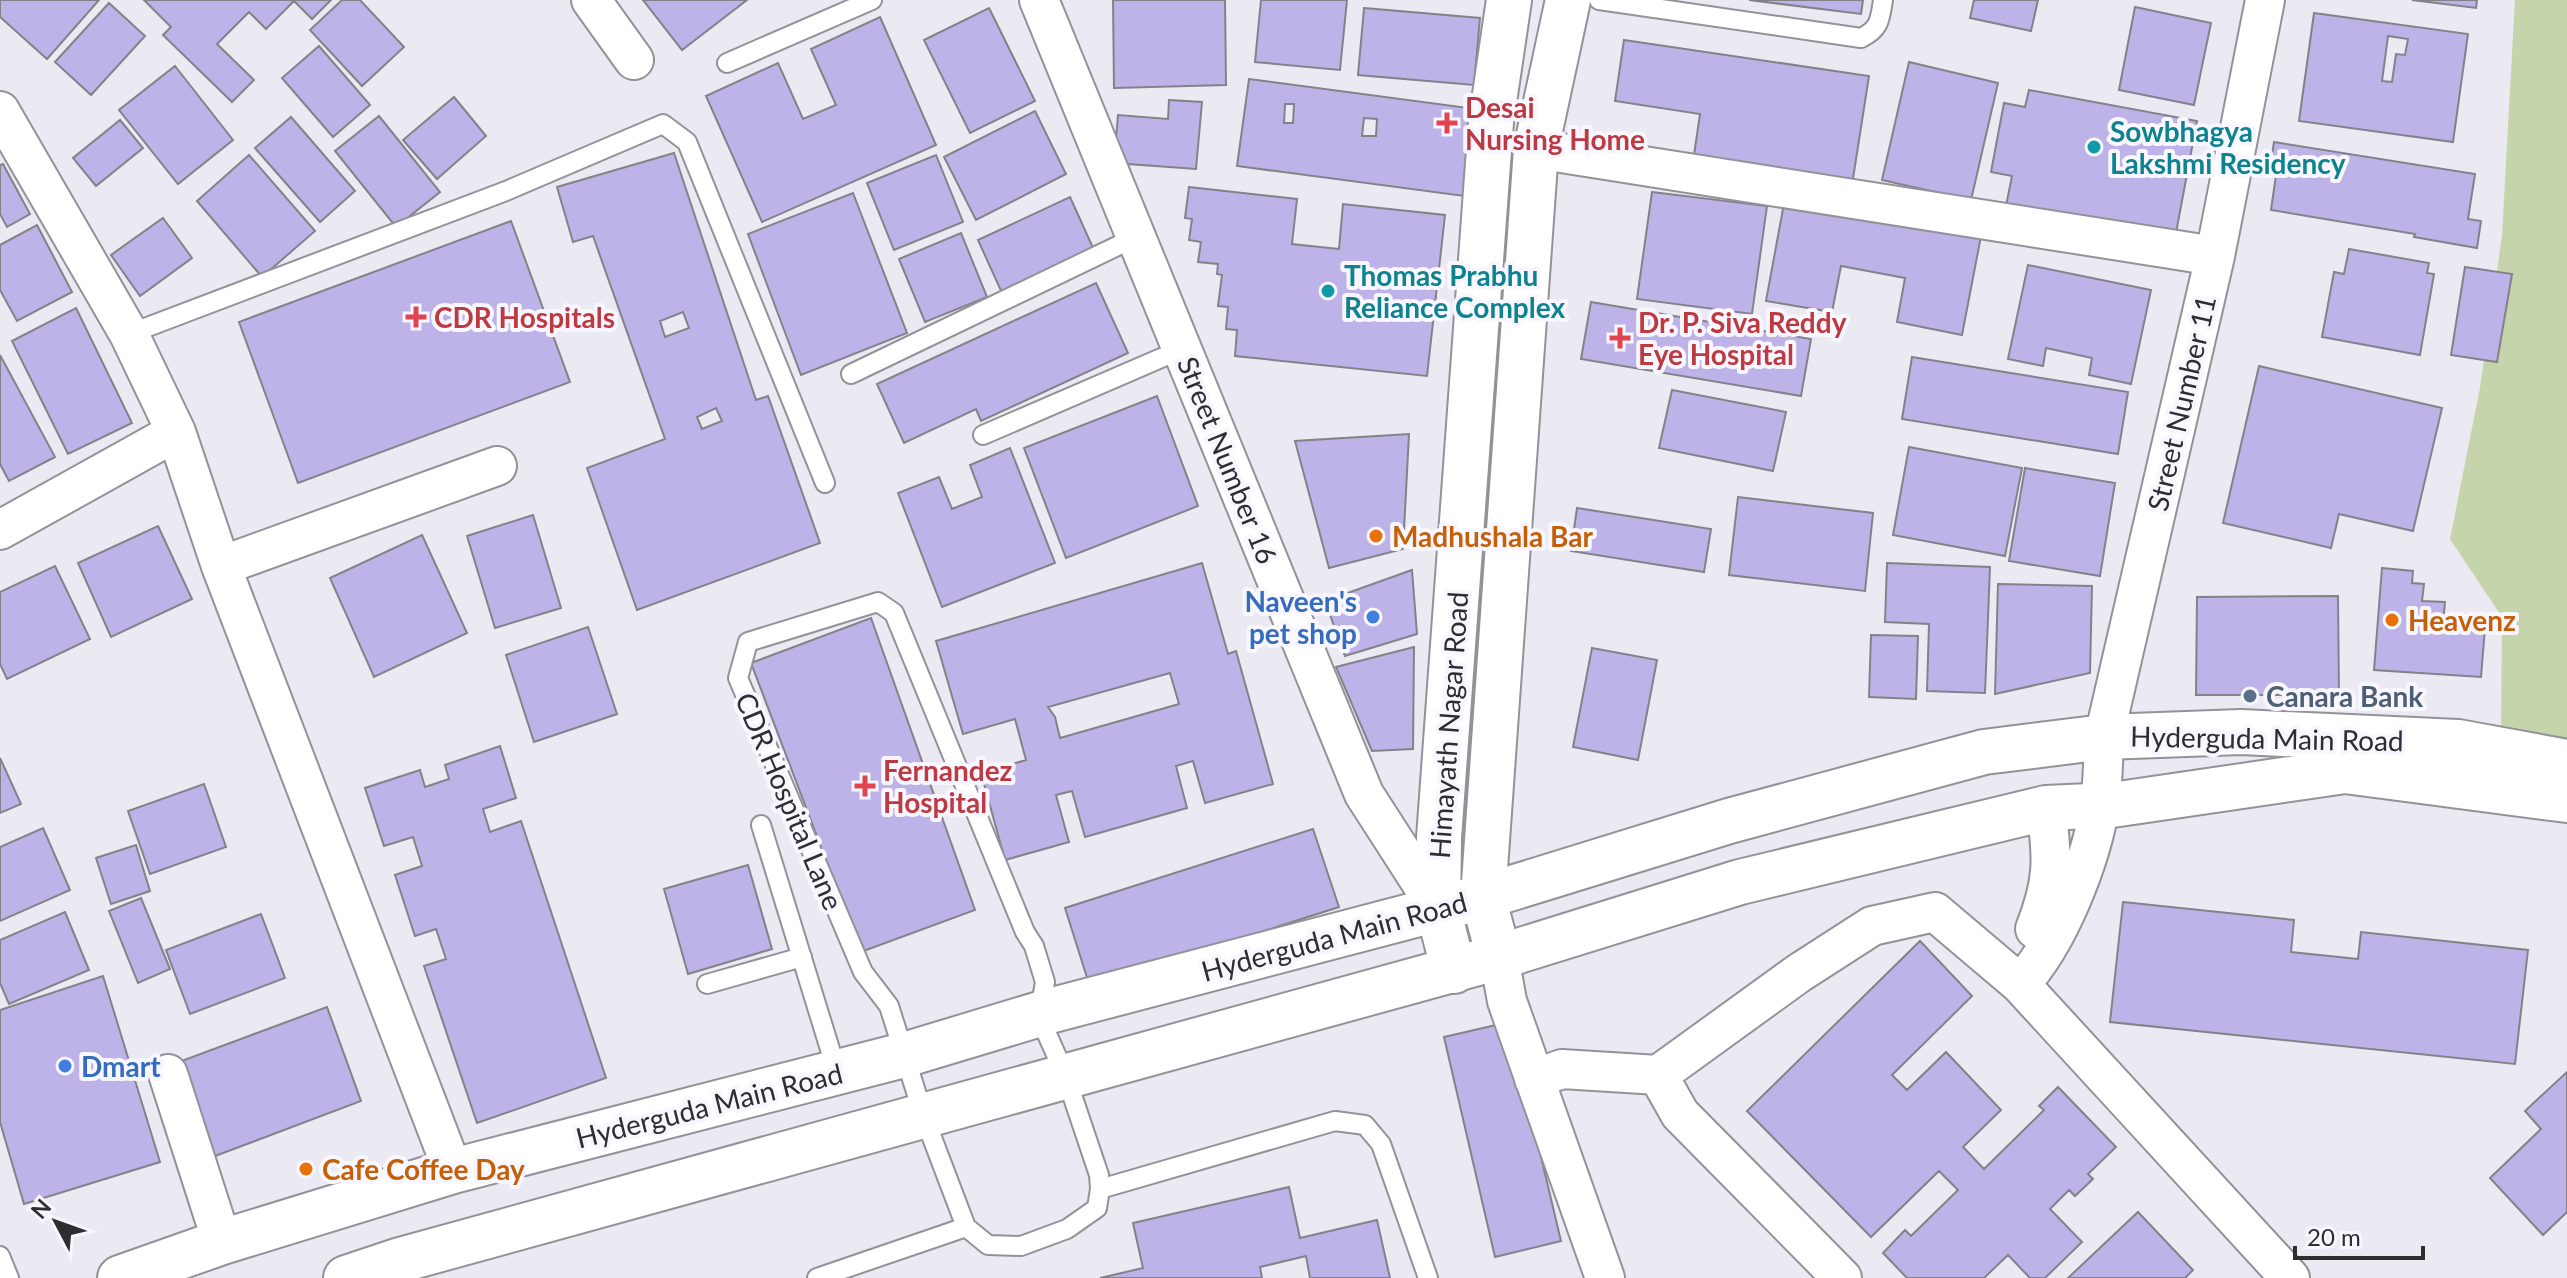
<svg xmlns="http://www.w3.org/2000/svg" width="2567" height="1278" font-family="Lato,sans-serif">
	<rect width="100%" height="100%" fill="#ebe9f1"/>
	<!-- green -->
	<path fill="#c5d4aa" d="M2515,0h52v750l-66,-14 1,-119 -52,-78 30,-151 22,-152z"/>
	<!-- building -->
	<path fill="#bdb3e8" stroke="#838289" stroke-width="2" fill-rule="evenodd" d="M0,0h99l-52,59 -47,-42z
		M144,0h187l-19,19 -18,-18 -28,28 -17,-17 -32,32 37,36 -22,22 -69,-67 8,-8z
		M342,0h18l44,47 -42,39 -52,-56z
		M643,0h104l-65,50z
		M1113,0h112l1,85 -112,3z
		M1261,0h86l-7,70 -85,-8z
		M1749,0h114l-2,14z
		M1974,0h64l-7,31 -61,-13z
		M2412,0h65l-1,8z
		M109,3l36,33 -54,59 -36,-33z
		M2135,7l76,16 -17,82 -75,-15z
		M989,8l46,93 -65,32 -46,-93z
		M1364,8l116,10 -6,67 -116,-10z
		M2314,13l154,21 -15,108 -154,-21zM2388,36l20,3 -3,16 -9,-1 -4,28 -10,-1z
		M880,17l56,128 -174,77 -56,-126 72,-33 25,56 33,-14 -25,-56z
		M1624,40l245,36 -17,109 -159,-23 7,-48 -85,-13z
		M319,46l51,59 -37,32 -51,-59z
		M1909,62l89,21 -27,117 -89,-20z
		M175,66l58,74 -55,44 -59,-74z
		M1249,79l227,30 -12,87 -227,-30zM1285,104h9l-1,19h-9zM1364,118l13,1 -1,17h-14z
		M2029,90l168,31 -22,117 -169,-32 6,-30 -21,-4 13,-69 21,4z
		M454,97l32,39 -49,43 -34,-39z
		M1169,100l33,2 -6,67 -82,-6 4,-48 50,4z
		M1035,111l31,63 -90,46 -32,-63z
		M379,116l61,76 -44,35 -61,-76z
		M291,117l64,74 -35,31 -65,-74z
		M120,120l23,28 -47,38 -23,-28z
		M2274,142l201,32 -7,45 13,2 -4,27 -63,-11 1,-3 -144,-24 5,-35 -7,-1z
		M674,153l82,247 12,-4 52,147 -183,67 -50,-142 78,-29 -72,-203 -20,6 -16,-55zM683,312l6,16 -24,9 -5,-16zM716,408l6,13 -20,8 -5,-12z
		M249,155l66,76 -53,46 -65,-76z
		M936,155l27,67 -69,28 -27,-67z
		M3,164l27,50 -23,13 -7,-13v-49z
		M1189,187l108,12 -5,45 47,5 4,-45 102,11 -18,161 -192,-20 2,-26 -11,-1 2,-22 -10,-1 4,-31 -5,-1 1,-10 -20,-2 3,-20 -12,-2 3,-21 -7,-1z
		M1652,192l115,14 -15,108 -115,-15z
		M853,193l54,140 -106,42 -53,-141z
		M1070,197l24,53 -92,43 -24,-53z
		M1785,198l196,38 -19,99 -65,-13 8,-44 -64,-12 -9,46 -66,-11z
		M163,218l29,40 -52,38 -29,-41z
		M511,221l59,161 -272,101 -59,-161z
		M37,225l35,67 -55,29 -17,-31v-45z
		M961,233l26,64 -62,25 -26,-63z
		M2349,249l80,14 -2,10 7,1 -14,81 -98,-18 12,-65 10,2z
		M2028,265l123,25 -20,94 -42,-9 3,-17 -46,-10 -3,18 -35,-7z
		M2465,267l47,7 -15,88 -46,-7z
		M1096,283l32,70 -147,68 -5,-12 -72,34 -27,-59z
		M1591,302l220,37 -10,57 -220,-37z
		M76,308l56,115 -64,31 -56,-113z
		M0,355l55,102 -46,24 -9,-17z
		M1912,357l216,35 -10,62 -216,-35z
		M2259,366l183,42 -29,123 -74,-17 -8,34 -108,-25z
		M1672,390l114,22 -13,59 -114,-23z
		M1157,396l41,110 -132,52 -42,-110z
		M1409,434l-6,115 -74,19 -34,-127z
		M1909,447l113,21 -17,88 -112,-21z
		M1010,448l45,115 -113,44 -44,-114 41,-16 13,32 30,-12 -12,-32z
		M2025,468l90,15 -15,93 -91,-15z
		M1738,497l135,16 -8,78 -136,-16z
		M1577,508l134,21 -7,43 -133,-21z
		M533,515l28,93 -66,20 -28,-92z
		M158,526l34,73 -81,38 -33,-74z
		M422,535l45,98 -93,44 -44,-99z
		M1202,563l26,91 8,-3 37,133 -68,19 -12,-42 -17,5 11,42 -102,29 -13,-46 -16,4 13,47 -64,18 -24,-87 45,-13 -11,-41 -52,15 -27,-93zM1170,673l9,31 -119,34 -5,-21 -7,-10z
		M1887,563l103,4 -5,126 -58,-2 2,-67 -44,-2z
		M55,566l35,73 -83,40 -7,-15v-72z
		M2382,568l31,3 -1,12 12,1 -2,17 23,1 -2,23 42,3 -4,49 -107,-7z
		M1412,570l5,64 -72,22 -20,-55z
		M1998,584l94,2 -2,87 -95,21z
		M2338,596l1,99h-143l1,-98z
		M871,618l104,292 -114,42 -110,-289z
		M588,627l29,87 -83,28 -28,-87z
		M1871,635l47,1 -2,63 -47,-2z
		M1414,647l-1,102 -41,2 -36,-84z
		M1592,648l65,12 -19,100 -65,-13z
		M500,746l16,52 -33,11 7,23 31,-11 85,257 -129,45 -53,-157 22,-7 -10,-30 -21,7 -20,-61 27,-9 -9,-29 -29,9 -19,-58 55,-18 5,17 24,-8 -4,-14z
		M0,758l21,46 -21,9z
		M204,784l22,63 -76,27 -22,-63z
		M43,828l27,62 -70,31v-74z
		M1313,829l26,78 -249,80 -25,-79z
		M136,845l14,46 -39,13 -15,-46z
		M748,865l24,84 -84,25 -24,-85z
		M141,898l29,71 -32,14 -29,-72z
		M2123,902l171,18 -3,32 67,7 3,-27 167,18 -13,114 -405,-42z
		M65,912l24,58 -80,34 -9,-21v-43z
		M261,914l24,64 -95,36 -24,-64z
		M1920,941l52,55 -80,79 15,15 39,-38 55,58 -38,37 21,22 60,-59 -5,-4 19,-19 58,60 -28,27 5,5 -18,17 -6,-6 -19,19 32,33 -37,36h-15l-22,-23 -24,23h-77l-24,-25 22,-23 6,6 47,-46 -19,-19 -68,66 -124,-126z
		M103,976l57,186 -136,42 -24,-82v-112z
		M327,1007l34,94 -151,57 -34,-95z
		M1509,1022l52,219 -66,16 -51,-220z
		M2567,1072v140l-24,23 -53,-57 51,-49 -16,-18z
		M1289,1187l11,51 77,-18 13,58h-80l-4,-22 -46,11 2,11h-162l43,-10 -10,-45z
		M2138,1212l55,58 -8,8h-117z"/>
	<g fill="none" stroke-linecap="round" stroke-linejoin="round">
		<!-- service casing -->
		<g stroke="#939299" stroke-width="22">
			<path id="service" d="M1599,0l262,38c19,-9 19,-19 22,-38
				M727,63l145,-63
				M129,334l377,-143 157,-67 24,18 138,341
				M851,374l285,-137
				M983,435l199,-86
				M878,602l16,11 131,319 9,14 11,36 -6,34 27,61 33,98 1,14 -3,19 -30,21 -46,17 -33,-1 -22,-18 -43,-113 -34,-108 -26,-34 -125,-294 10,-36z
				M761,825l76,247
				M707,984l95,-27
				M1100,1189l235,-68 30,4 16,19 47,134
				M0,1256l9,22
				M817,1278l149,-51"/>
		</g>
		<!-- minor casing -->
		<g stroke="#939299" stroke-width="42">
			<path id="minor" d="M591,0l43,60
				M1039,0l325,794 74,115
				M0,111l129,223 47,98 45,134 232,605
				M1536,149l679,107
				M0,530l176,-98
				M221,566l276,-100
				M2035,929c19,-48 18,-71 11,-121
				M1499,957l8,44 98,277
				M2020,984c39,-41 71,-124 80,-179 3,-22 3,-46 4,-68l111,-481 50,-256
				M168,1074l54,168
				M1534,1079l28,-10 96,6
				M1842,1278l-162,-164 -22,-39 141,-102 73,-47 63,-14 85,72 270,294"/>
		</g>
		<!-- tertiary casing -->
		<g stroke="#939299" stroke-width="48">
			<path id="tertiary" d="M1483,897l246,-76 255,-69 120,-15 137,-5 217,10 109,20
				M1499,957l241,-75 306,-74 66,-3 233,-34 222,29"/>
		</g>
		<!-- secondary casing -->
		<g stroke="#939299" stroke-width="48">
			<path id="secondary" d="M1454,971l-16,-62 1,-71 52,-716 18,-122
				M120,1278l102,-36 231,-71 451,-116 149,-45 430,-113
				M346,1278l51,-17 1102,-304 -16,-60 53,-748 32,-149"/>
		</g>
		<!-- service -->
		<use href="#service" stroke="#fff" stroke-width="18"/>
		<!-- minor -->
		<use href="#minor" stroke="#fff" stroke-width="38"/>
		<!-- tertiary -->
		<use href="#tertiary" stroke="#fff" stroke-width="44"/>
		<!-- secondary -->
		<use href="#secondary" stroke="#fff" stroke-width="44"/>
	</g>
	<!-- markers -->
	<g fill="#e0444e" stroke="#f8f6fe" stroke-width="3">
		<path d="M1443 111h8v8h8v8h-8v8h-8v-8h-8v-8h8z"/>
		<path d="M412 305h8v8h8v8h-8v8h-8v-8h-8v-8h8z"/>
		<path d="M1616 326h8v8h8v8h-8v8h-8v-8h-8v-8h8z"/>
		<path d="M861 774h8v8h8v8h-8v8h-8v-8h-8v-8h8z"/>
	</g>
	<g fill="#0f9aa8" stroke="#f8f6fe" stroke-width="3">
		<circle cx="2094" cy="147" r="8"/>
		<circle cx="1328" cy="291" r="8"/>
	</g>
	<g fill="#e8710a" stroke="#f8f6fe" stroke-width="3">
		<circle cx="1376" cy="536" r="8"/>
		<circle cx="2392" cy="620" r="8"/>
		<circle cx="306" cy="1169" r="8"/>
	</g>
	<g fill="#3f7fe0" stroke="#f8f6fe" stroke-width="3">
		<circle cx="1373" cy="617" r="8"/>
		<circle cx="65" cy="1066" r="8"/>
	</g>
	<circle fill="#5c6f8a" stroke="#f8f6fe" stroke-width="3" cx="2250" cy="696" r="8"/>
	<g text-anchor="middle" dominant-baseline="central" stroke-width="8" stroke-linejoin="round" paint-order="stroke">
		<!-- health labels -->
		<g font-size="28" font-weight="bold" fill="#be3a42" stroke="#f8f6fe" text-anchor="start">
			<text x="1465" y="107">Desai<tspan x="1465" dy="32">Nursing Home</tspan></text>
			<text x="434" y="317">CDR Hospitals</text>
			<text x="1638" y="322">Dr. P. Siva Reddy<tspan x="1638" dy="32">Eye Hospital</tspan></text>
			<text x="883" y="770">Fernandez<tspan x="883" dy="32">Hospital</tspan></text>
		</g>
		<!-- culture labels -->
		<g font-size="28" font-weight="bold" fill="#0d838f" stroke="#f8f6fe" text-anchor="start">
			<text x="2110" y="131">Sowbhagya<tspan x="2110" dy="32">Lakshmi Residency</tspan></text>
			<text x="1344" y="275">Thomas Prabhu<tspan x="1344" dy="32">Reliance Complex</tspan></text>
		</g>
		<!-- street labels -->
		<g font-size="28" fill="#2e2d30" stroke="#f8f6fe">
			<text transform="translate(2181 403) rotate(-77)">Street Number 11</text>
			<text transform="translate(1228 460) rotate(68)">Street Number 16</text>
			<text transform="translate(1448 725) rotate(-86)">Himayath Nagar Road</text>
			<text transform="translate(2267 738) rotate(1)">Hyderguda Main Road</text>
			<text transform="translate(790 801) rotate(67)">CDR Hospital Lane</text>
			<text transform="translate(1334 936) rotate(-15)">Hyderguda Main Road</text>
			<text transform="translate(709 1105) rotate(-14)">Hyderguda Main Road</text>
		</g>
		<!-- food labels -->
		<g font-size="28" font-weight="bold" fill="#c56008" stroke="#f8f6fe" text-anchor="start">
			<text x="1392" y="536">Madhushala Bar</text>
			<text x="2408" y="620">Heavenz</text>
			<text x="322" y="1169">Cafe Coffee Day</text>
		</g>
		<!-- shop labels -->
		<g font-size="28" font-weight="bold" fill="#366cbe" stroke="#f8f6fe" text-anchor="end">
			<text x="1357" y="601">Naveen's<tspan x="1357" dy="32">pet shop</tspan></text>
			<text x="81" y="1066" text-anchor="start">Dmart</text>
		</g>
		<!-- service labels -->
		<g font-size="28" font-weight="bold" fill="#4e5e75" stroke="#f8f6fe" text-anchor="start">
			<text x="2266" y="696">Canara Bank</text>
		</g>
	</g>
	<!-- north arrow -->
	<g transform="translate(56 1222) rotate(311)" stroke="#f8f6fe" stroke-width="6" paint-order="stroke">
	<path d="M0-6L14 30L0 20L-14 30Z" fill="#2e2d30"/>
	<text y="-12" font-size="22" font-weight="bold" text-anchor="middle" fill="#2e2d30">N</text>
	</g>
	<!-- scale -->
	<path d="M2295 1246v12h128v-12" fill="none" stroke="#2e2d30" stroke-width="4"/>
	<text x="2307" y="1246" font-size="24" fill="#2e2d30" stroke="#f8f6fe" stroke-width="6" paint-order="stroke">20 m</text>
</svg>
